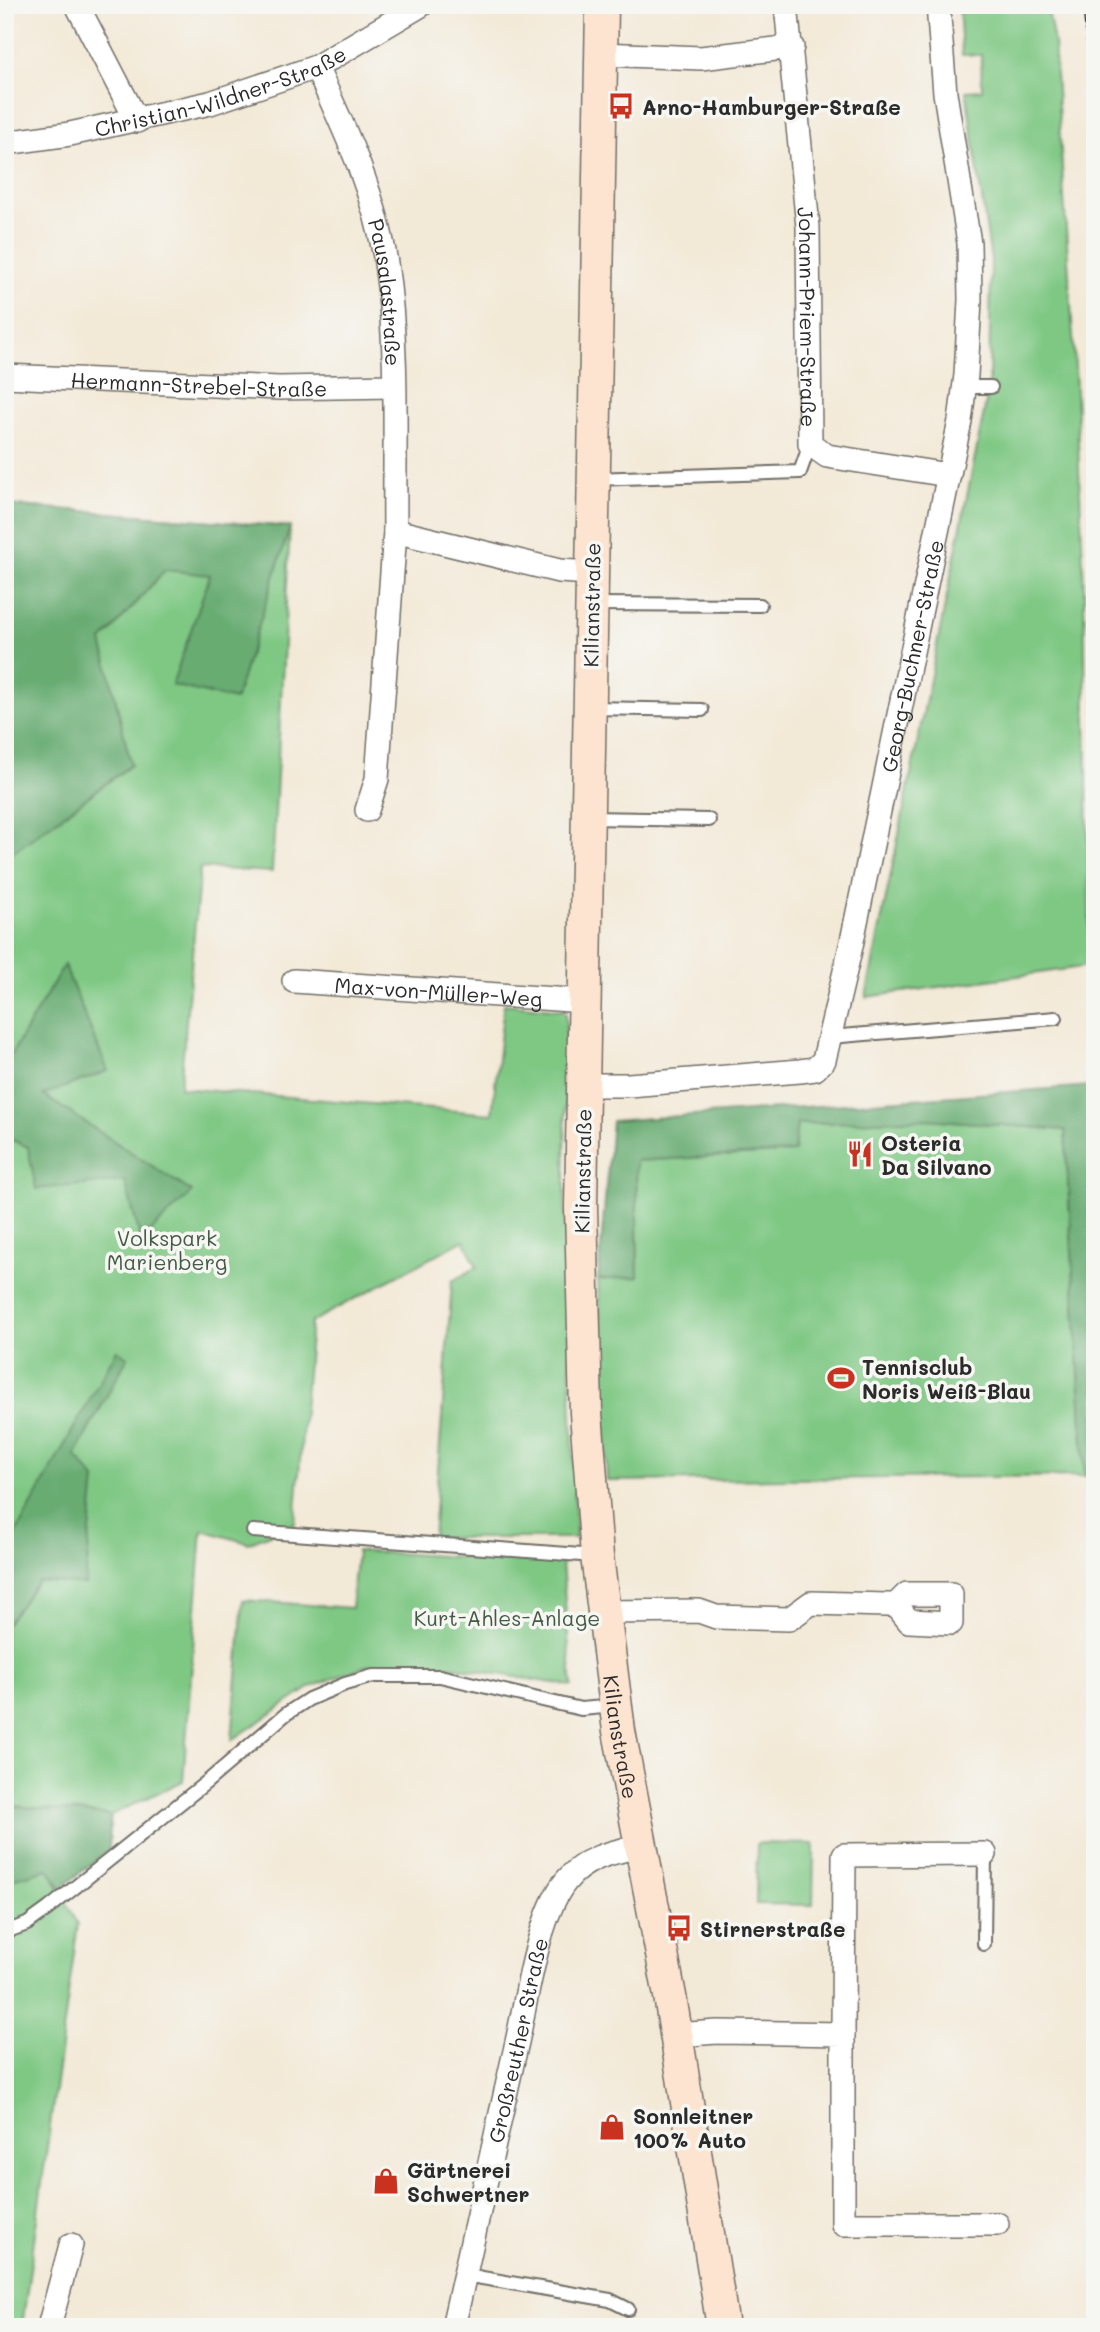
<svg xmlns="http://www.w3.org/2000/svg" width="1100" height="2332" font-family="Mali,sans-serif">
	<rect width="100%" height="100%" fill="#f6f6f2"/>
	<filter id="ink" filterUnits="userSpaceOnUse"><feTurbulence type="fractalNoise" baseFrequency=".0143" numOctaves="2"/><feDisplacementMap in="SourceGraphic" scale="14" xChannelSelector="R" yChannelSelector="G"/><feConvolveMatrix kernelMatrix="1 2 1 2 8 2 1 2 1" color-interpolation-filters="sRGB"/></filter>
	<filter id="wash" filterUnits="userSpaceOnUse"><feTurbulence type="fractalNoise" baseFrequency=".00686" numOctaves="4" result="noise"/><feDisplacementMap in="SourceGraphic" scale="28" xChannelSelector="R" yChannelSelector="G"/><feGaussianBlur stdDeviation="1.57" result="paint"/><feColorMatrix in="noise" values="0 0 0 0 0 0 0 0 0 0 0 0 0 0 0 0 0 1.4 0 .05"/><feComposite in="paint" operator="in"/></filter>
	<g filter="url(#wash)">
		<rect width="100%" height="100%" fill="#f3e9d7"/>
		<!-- green -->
		<path fill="#7fc884" stroke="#557a58" stroke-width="2" d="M959,5h88l7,38 21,324 9,223 6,376 -224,31 123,-610 2,-127 -25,-169 16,-1 -1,-35h-19z
			M5,505l285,22 -18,345 -72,-4 -20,220 312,26 12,-110 58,6 4,4 -1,192 11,332h-143l19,-257 25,-14 -13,-27 -153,82 -16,202 -47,19 -46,-13 -19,251 -72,34 -2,34 -48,39 -7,-9 24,45 -56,403h-17z
			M927,1119l138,11 20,346 -478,5 -9,-201 40,-4 -2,-115 158,-9 2,-28z
			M357,1551l205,12 10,123 -137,-22 -70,2 -54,21 -79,53 11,-140 108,8z
			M757,1843l57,1 -1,61 -57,-1z"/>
		<!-- forest -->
		<path fill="#67ac72" stroke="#496c4e" stroke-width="2" d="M5,505l285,22 -55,173 -63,-15 38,-110 -45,-5 -63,71 29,124 -126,93z
			M64,965l44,106 -65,24 149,97 -51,49 -16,-60 -89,8 -8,-42 -23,-10v-72z
			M1089,1086l6,139v253l-10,-2 -20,-346 -138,-11 -130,5 -3,28 -158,9 2,116 -40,3 14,-159z
			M117,1350l11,7 -53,98 20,24 -10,106 -47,-4 -33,45v-73z
			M5,1805l105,10 -1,34 -48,39 -13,-19 -43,12z"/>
	</g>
	<g filter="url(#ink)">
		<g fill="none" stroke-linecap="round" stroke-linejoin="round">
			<!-- lane casing -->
			<g stroke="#716e67" stroke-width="16">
				<path id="lane" d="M965,387h26
					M593,479l207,-7 10,-28
					M591,604l169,1
					M590,708l112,2
					M588,818l121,2
					M830,1037l226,-19
					M253,1531l342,25
					M5,1932l22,-8 22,-16 159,-127 78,-67 23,-15 36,-15 28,-8h67l141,33 34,-3
					M984,1944l1,-90
					M465,2275l145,25 18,9"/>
			</g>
			<!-- street casing -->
			<g stroke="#716e67" stroke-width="26">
				<g id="street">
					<path d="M77,5l60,116"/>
					<path id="s1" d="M786,5l22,222 2,217 17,12 121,19"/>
					<path d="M601,54l100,4 91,-11"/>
					<path id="s2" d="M316,67c29,63 59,126 70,196 13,88 8,179 9,268l164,40 33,2"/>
					<path id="s3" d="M5,143l65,-9 140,-31 106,-36 105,-62"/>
					<path id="s4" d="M5,376l274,12 114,-2"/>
					<path d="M367,810l10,-31 18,-248"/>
					<path id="s5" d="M294,981l291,20"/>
					<path id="s6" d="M584,1085h45l171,-14 15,-2 9,-9 27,-114 109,-525 6,-46 4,-75 -1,-57 -24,-150 -7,-88"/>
					<path d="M603,1612l96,-1 17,6 73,2 22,-16 76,2h9l13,16 42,2v-29h-44l-11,11"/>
					<path d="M843,2034l1,-179 141,-1"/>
					<path d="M676,2035l41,-3 126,2v190h154"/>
					<path d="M49,2327l22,-82"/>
					<path id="s7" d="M453,2327c21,-95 42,-190 64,-285 10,-44 21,-127 49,-161 19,-24 47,-29 75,-35"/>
				</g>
			</g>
			<!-- secondary casing -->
			<g stroke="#716e67" stroke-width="35">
				<g id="secondary">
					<path id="s8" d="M602,5l-21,1202 5,206 11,143 22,175 51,265 53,331"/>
				</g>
			</g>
			<!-- lane -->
			<use href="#lane" stroke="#fff" stroke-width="12"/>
			<!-- street -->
			<use href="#street" stroke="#fff" stroke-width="23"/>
			<!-- secondary -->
			<use href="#secondary" stroke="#fde4d0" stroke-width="32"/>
			<!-- rail casing -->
			<g stroke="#2b2b2b" stroke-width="8">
				<path id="rail" d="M1086,5l9,87"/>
			</g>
			<!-- rail -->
			<use href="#rail" stroke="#f6f6f2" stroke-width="5" stroke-dasharray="16" stroke-linecap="butt"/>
		</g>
	</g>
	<!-- icons -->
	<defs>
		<g id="bus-bare" transform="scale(2.1)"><path d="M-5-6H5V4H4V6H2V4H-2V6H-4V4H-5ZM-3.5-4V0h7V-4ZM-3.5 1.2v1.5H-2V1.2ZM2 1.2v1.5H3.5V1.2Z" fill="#c8321e" stroke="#f6f6f2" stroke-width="2.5" paint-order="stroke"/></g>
		<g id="restaurant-bare" transform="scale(2.1)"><path d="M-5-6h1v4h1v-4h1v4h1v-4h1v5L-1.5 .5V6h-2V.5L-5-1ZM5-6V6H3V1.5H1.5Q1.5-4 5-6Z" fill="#c8321e" stroke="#f6f6f2" stroke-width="2.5" paint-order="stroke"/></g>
		<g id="stadium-bare" transform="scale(2.1)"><path d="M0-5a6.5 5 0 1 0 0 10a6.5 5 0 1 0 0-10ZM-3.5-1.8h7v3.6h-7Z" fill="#c8321e" stroke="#f6f6f2" stroke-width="2.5" paint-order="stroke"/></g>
		<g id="shop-bare" transform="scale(2.1)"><path d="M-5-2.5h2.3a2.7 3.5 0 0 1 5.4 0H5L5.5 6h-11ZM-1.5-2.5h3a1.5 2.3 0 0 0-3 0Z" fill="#c8321e" stroke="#f6f6f2" stroke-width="2.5" paint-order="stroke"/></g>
	</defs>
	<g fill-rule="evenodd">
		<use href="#bus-bare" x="621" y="106"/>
		<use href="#restaurant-bare" x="860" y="1154"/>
		<use href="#stadium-bare" x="841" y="1378"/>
		<use href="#bus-bare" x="679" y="1928"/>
		<use href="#shop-bare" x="612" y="2127"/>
		<use href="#shop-bare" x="386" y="2181"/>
	</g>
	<g text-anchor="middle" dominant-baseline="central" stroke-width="7" stroke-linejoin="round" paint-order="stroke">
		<!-- street labels -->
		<g font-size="21" fill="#2b2b2b" stroke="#f6f6f2">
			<text stroke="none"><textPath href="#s3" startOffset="222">Christian-Wildner-Straße</textPath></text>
			<text stroke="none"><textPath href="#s2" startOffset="238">Pausalastraße</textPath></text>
			<text stroke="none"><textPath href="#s1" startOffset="313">Johann-Priem-Straße</textPath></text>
			<text stroke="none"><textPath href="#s4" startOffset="194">Hermann-Strebel-Straße</textPath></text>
			<text transform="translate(591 605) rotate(-89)">Kilianstraße</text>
			<text stroke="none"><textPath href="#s6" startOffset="658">Georg-Buchner-Straße</textPath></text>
			<text stroke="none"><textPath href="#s5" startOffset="145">Max-von-Müller-Weg</textPath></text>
			<text transform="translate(582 1171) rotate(-89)">Kilianstraße</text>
			<text stroke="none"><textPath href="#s8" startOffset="1734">Kilianstraße</textPath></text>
			<text stroke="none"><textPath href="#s7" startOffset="294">Großreuther Straße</textPath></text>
		</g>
		<!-- poi labels -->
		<g font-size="21" font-weight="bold" fill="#2b2b2b" stroke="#f6f6f2" text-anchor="start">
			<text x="642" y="106">Arno-Hamburger-Straße</text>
			<text x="881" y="1142">Osteria<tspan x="881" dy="24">Da Silvano</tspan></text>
			<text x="862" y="1366">Tennisclub<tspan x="862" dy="24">Noris Weiß-Blau</tspan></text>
			<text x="700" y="1928">Stirnerstraße</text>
			<text x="633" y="2115">Sonnleitner<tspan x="633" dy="24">100% Auto</tspan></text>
			<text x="407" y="2169">Gärtnerei<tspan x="407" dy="24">Schwertner</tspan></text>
		</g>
		<!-- park labels -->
		<g font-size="21" fill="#445a46" stroke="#f6f6f2">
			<text x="167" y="1237">Volkspark<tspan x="167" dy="24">Marienberg</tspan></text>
			<text x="507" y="1617">Kurt-Ahles-Anlage</text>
		</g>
	</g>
	<!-- margin -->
	<rect width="1100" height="2332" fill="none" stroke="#f6f6f2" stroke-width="28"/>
</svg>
